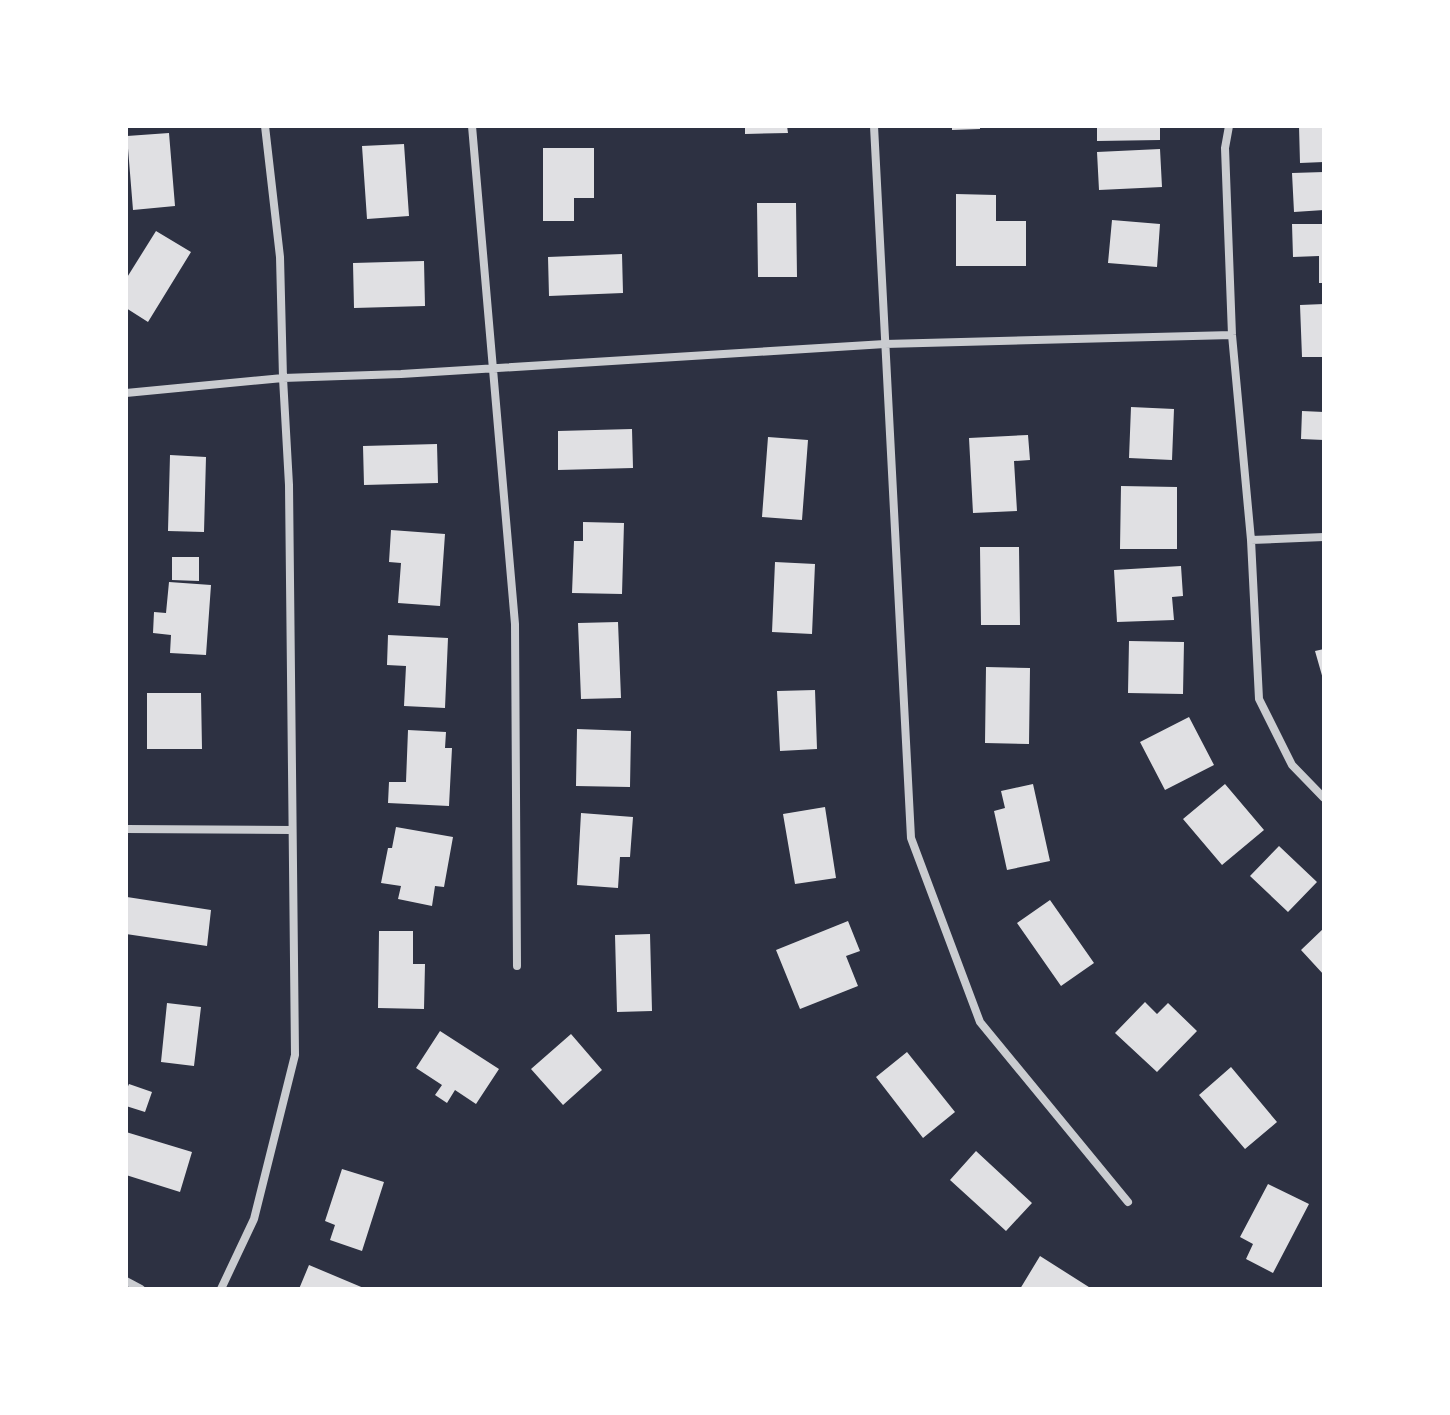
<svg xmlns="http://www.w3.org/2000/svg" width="1450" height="1415" font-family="Signika,sans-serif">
	<rect width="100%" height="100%" fill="#2d3142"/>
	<!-- building -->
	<path fill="#e0e0e3" d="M745,126h42l1,7 -43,1z
		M952,126h28v3l-28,1z
		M1097,126h63v14l-63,1z
		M1299,126h25v36l-24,1z
		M169,133l6,73 -42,4 -6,-74z
		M404,144l5,72 -42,3 -5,-73z
		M543,148h51v50h-20v23h-31z
		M1160,149l2,38 -63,3 -2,-38z
		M1324,172v38l-30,2 -2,-39z
		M956,194l40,1v26h30v45h-70z
		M757,203h39l1,74h-39z
		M1112,220l48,4 -3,43 -49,-4z
		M1292,224h32v59h-5v-27l-26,1z
		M156,231l35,21 -43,70 -22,-14v-29z
		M622,254l1,39 -74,3 -1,-39z
		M424,261l1,45 -71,2 -1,-45z
		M1324,304v53h-22l-2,-52z
		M1131,407l43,2 -2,51 -43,-2z
		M1302,411l22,1v28l-23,-1z
		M632,429l1,39 -75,2v-39z
		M1028,435l2,25 -16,1 3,50 -44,2 -4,-75z
		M768,437l40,3 -6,80 -40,-3z
		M437,444l1,39 -74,2 -1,-39z
		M170,455l36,2 -2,75 -36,-1z
		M1121,486l56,1v62h-57z
		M583,522l41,1 -2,71 -50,-1 2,-52h9z
		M391,530l54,4 -5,72 -42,-3 3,-40 -12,-1z
		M980,547h39l1,78h-39z
		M172,557h27v24l-27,-1z
		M775,562l40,2 -3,70 -40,-2z
		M1181,566l2,30 -11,1 2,23 -57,2 -3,-52z
		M169,582l42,3 -5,70 -36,-2 1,-18 -18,-2 1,-21 12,1z
		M618,622l3,76 -40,1 -3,-76z
		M388,635l60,3 -3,70 -41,-2 2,-40 -19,-1z
		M1129,641l55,1 -1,52 -55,-1z
		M1324,649v30h-1l-8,-28z
		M986,667l44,1 -1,76 -44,-1z
		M815,690l2,59 -37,2 -3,-60z
		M147,693h54l1,56h-55z
		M1189,717l25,48 -49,25 -25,-48z
		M577,729l54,2 -1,56 -54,-1z
		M408,730l38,2 -1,16h7l-3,58 -61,-3 1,-21h17z
		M1033,784l17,77 -43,9 -13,-59 11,-3 -4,-17z
		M1225,784l39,46 -42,35 -39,-46z
		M825,807l11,71 -41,6 -12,-70z
		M581,813l52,4 -3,40h-10l-2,31 -41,-3z
		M396,827l57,10 -9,50 -9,-1 -3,20 -34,-7 3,-13 -20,-3 7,-35h4z
		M1279,846l38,36 -29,30 -38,-36z
		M127,897l84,13 -4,36 -81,-12z
		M1050,900l44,63 -33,23 -44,-63z
		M848,921l12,30 -14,5 12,30 -58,23 -24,-59z
		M1324,928v47l-23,-25z
		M379,931h34v33h12l-1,45 -46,-1z
		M650,934l2,77 -35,1 -2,-77z
		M1145,1002l12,12 11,-11 29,28 -40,41 -42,-39z
		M167,1003l34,4 -7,59 -33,-4z
		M440,1031l59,38 -23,35 -21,-14 -8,13 -12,-8 7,-10 -26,-17z
		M571,1034l31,36 -39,35 -32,-36z
		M907,1052l48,60 -32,26 -47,-61z
		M1231,1067l46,55 -32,27 -46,-54z
		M129,1084l23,8 -7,20 -19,-6v-15z
		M126,1132l66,20 -12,40 -54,-17z
		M976,1151l56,52 -26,28 -56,-51z
		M342,1169l42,13 -22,69 -32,-11 5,-15 -10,-4z
		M1268,1184l41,20 -36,69 -27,-14 7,-15 -13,-7z
		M1040,1256l52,33h-72z
		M309,1265l57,24h-67z"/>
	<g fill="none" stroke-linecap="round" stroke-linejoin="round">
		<!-- minor -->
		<path stroke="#caccd0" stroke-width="8" d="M472,126l43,498 2,342
			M874,126l37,712 69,184 148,180
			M1229,126l-4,22 7,187 19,205 8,159 33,66 32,33
			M126,393l157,-15 118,-4 484,-30 347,-9
			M1251,540l73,-3
			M126,829l166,1
			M126,1281l15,8
			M221,1289l33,-70 41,-164 -6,-570 -6,-107 -3,-121 -15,-131"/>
	</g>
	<!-- border -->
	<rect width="1450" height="1415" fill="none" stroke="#ffffff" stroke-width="256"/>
</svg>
